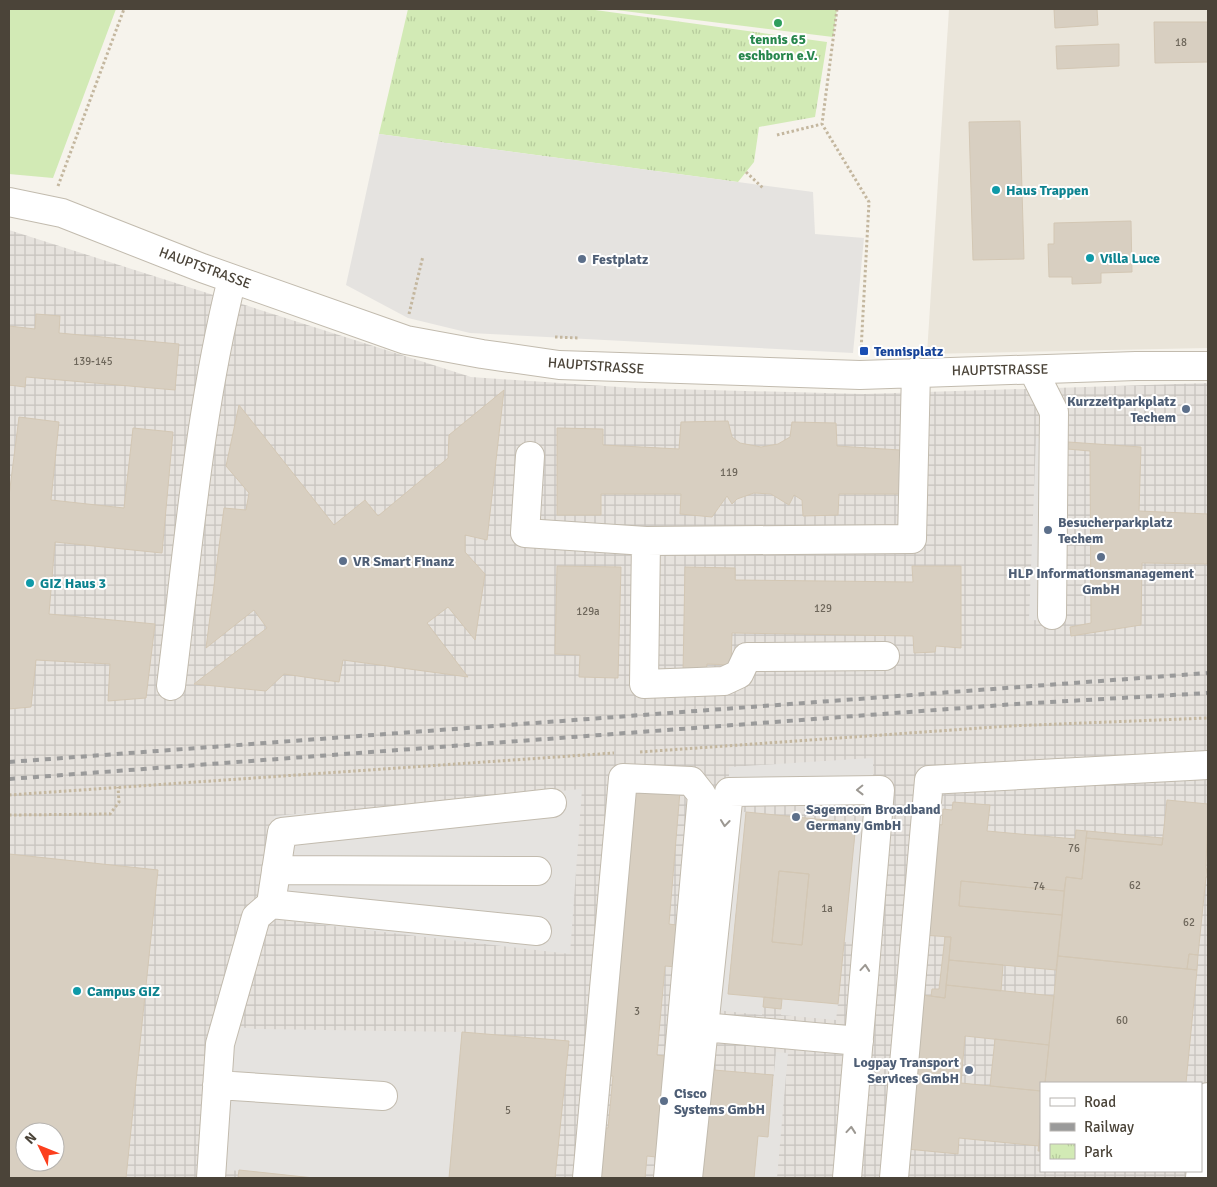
<svg xmlns="http://www.w3.org/2000/svg" width="1217" height="1187" font-family="Signika,sans-serif">
	<defs>
		<pattern id="industrial-grid" width="8" height="8" patternUnits="userSpaceOnUse" patternTransform="scale(1.25)"><rect width="8" height="8" fill="#e6e2dd"/><path d="M0 4h8M4 0v8" fill="none" stroke="#c7c3be"/></pattern>
		<pattern id="park-tufts" width="24" height="20" patternUnits="userSpaceOnUse" patternTransform="scale(1.25)"><rect width="24" height="20" fill="#d2eab5"/><path d="M3 7l-1-3M5 7V3M7 7l1-3M15 17l-1-3M17 17v-4M19 17l1-3" fill="none" stroke="#b6ca9c"/></pattern>
	</defs>
	<rect width="100%" height="100%" fill="#f6f3ec"/>
	<!-- residential -->
	<path fill="#eae5da" d="M949,9h259v339l-281,6z"/>
	<!-- industrial -->
	<path fill="url(#industrial-grid)" fill-rule="evenodd" d="M9,230l462,147 163,11 230,6 344,-11v795h-1199zM1041,1083h160v88h-160zM25,1132h30v30h-30z"/>
	<!-- green -->
	<path fill="#d2eab5" d="M9,9h107l-63,169 -44,-4z
		M608,9h229l-4,28z"/>
	<!-- park -->
	<path fill="url(#park-tufts)" d="M408,9h180l239,33 -12,75 -56,10 -5,35 -16,20 -359,-48z"/>
	<!-- parking -->
	<path fill="#e5e3e0" d="M379,134l434,58 2,42 49,4 -11,115 -383,-20 -62,-15 -62,-33z
		M1036,438l31,1 -7,182 -31,-1z
		M873,758v32l-144,2v-25z
		M582,789l-12,165 -314,-37 18,-101z
		M726,812h20l-18,181 36,4 -2,18 -56,-6z
		M856,825l11,1 -11,117 -12,-1z
		M782,999l56,5 -2,16 -55,-5z
		M229,1026l28,3 205,3 -13,146h-135l-96,-9z
		M776,1052l12,1 -11,125h-23l4,-42h10z"/>
	<!-- building -->
	<path fill="#d8cfc1" stroke="#d3c7b4" fill-rule="evenodd" d="M1054,9h43l1,16 -43,3z
		M1154,22h54v40l-53,1z
		M1119,44v22l-62,3 -1,-23z
		M1020,121l4,138 -51,1 -4,-138z
		M1131,221l1,51 -31,1v10l-29,1v-7h-23l-1,-33h6v-21z
		M36,314l24,2 -1,17 120,11 -4,46 -149,-13 -1,10 -16,-2v-59l26,3z
		M504,390l-17,150 -22,-5v17l20,22 -10,66 -27,-33 -21,16 41,54 -125,-17 -4,22 -55,-8 -18,17 -72,-7 73,-56 -13,-18 -48,38 18,-140 22,2 3,-17 -23,-27 13,-61 95,120 31,-25 13,16 70,-58 1,-23z
		M19,417l40,5 -8,78 73,8 9,-80 40,4 -11,121 -107,-11 -6,72 106,10 -9,74 -38,3 2,-37 -74,-4 -5,47 -22,2v-213z
		M728,421l4,16 8,6 21,4 17,-3 12,-7 2,-15 44,1 1,23 63,4 2,44h-63l-1,21 -35,1 -1,-16 -8,-5 -5,10 -18,-11 -17,-1 -17,6 -5,5 -5,-8 -15,21 -32,-3 1,-20h-80v21h-44v-87l46,1v16l76,4 2,-27z
		M1068,442l73,5 -2,64 69,3v50l-66,-1 -1,62 -70,11 -1,-9 21,-4 -1,-172 -23,-2z
		M557,566l64,1 -3,111 -39,-1 1,-22 -25,-1z
		M912,566h49v82l-25,-2 -1,6 -21,1 -1,-17 -181,-3 -1,32 -24,-1 -1,10 -23,-1 2,-106 50,1v12l178,2z
		M633,790l47,1 -11,133 13,2 -5,41 -12,-1 -8,89 8,1 6,52 -15,49 -9,-1 -2,22h-48l5,-50h6l5,-52h-6z
		M1167,800l41,4 -2,63 2,10h-2l-8,78 -9,-1 -2,15 -129,-13 8,-79 16,2 4,-41 76,7z
		M953,802l37,3 -3,26 88,8 1,-9 11,1 -5,48 -16,-2 -2,14 -103,-10 -2,25 103,9 -6,55 -107,-10 2,-23 -29,-2 11,-111 9,1 1,-16 9,1z
		M746,812l110,11 -18,181 -110,-10zM779,871l30,3 -7,71 -30,-3z
		M1087,831l76,7 -1,7 -76,-7z
		M9,854l149,16 -32,308h-117zM25,1132h30v30h-30z
		M779,871l30,3 -7,71 -30,-3z
		M961,881l103,10 -2,24 -103,-9z
		M945,937h6l-6,61 -14,-2 1,-7h7z
		M1189,954l9,1 -1,15 -10,-1z
		M1058,956l139,14 -11,113h-141z
		M949,960l54,5 -2,26 -55,-6z
		M946,985l108,11 -5,49 -84,-9 -4,47 80,8 -2,55 -80,-8 -1,16 -51,-5 15,-154 23,3z
		M764,997l18,2 -1,10 -18,-2z
		M462,1032l107,9 -14,137h-106z
		M995,1039l54,6 -4,38h-4v8l-51,-5z
		M702,1069l71,6 -5,62 -10,-1 -4,42h-61z
		M1041,1127v24h-3z
		M239,1170l75,8h-76z"/>
	<g fill="none" stroke-linecap="round" stroke-linejoin="round">
		<!-- minor casing -->
		<g stroke="#c2bbae" stroke-width="30">
			<path id="minor" d="M9,202l53,11 140,55 204,72 76,14 77,11 301,10 276,-9h72
				M1033,370l21,42 -2,203
				M530,456l-5,77 121,8
				M885,656l-138,1 -8,17 -15,7 -80,3 2,-143 266,-2 4,-167
				M171,686c17,-136 28,-274 61,-407
				M276,870l261,1
				M271,904l11,-72 270,-29
				M703,1027l156,14
				M217,1085l166,11
				M211,1178l9,-134 36,-127 15,-13 266,27
				M587,1178l36,-400 68,3 11,14 -34,383
				M688,1178l41,-386 151,-2 -33,388
				M894,1178l35,-398 279,-15
				M1200,1178l8,-81"/>
		</g>
		<!-- path -->
		<path stroke="#c4b79f" stroke-width="3" stroke-dasharray="2.5 2.5" stroke-linecap="butt" d="M837,9l-15,115 47,78 -8,149
			M777,135l45,-11
			M746,172l18,17
			M58,186l66,-177
			M409,314l14,-58
			M555,337l24,1
			M640,752l369,-26 199,-8
			M9,795l605,-42
			M9,815l101,-1 9,-12 -1,-15"/>
		<!-- minor -->
		<use href="#minor" stroke="#fff" stroke-width="28"/>
		<!-- rail -->
		<path stroke="#9a9a9a" stroke-width="4" stroke-dasharray="6 6" stroke-linecap="butt" d="M9,762l1199,-89
			M9,779l1007,-75 192,-11"/>
	</g>
	<!-- one-way arrows -->
	<defs><path id="oneway-chevron" d="M-2-3.5L2.5 0L-2 3.5" fill="none" stroke-width="1.6" stroke-linecap="round" stroke-linejoin="round" transform="scale(1.25)"/></defs>
	<g stroke="#9c9892">
		<use href="#oneway-chevron" transform="translate(860 790) rotate(179)"/>
		<use href="#oneway-chevron" transform="translate(725 823) rotate(96)"/>
		<use href="#oneway-chevron" transform="translate(865 968) rotate(-85)"/>
		<use href="#oneway-chevron" transform="translate(851 1130) rotate(-85)"/>
	</g>
	<!-- markers -->
	<circle fill="#2e9e5b" stroke="#fff" stroke-width="2" cx="778" cy="23" r="5"/>
	<g fill="#0f9aa8" stroke="#fff" stroke-width="2">
		<circle cx="996" cy="190" r="5"/>
		<circle cx="1090" cy="258" r="5"/>
		<circle cx="30" cy="583" r="5"/>
		<circle cx="77" cy="991" r="5"/>
	</g>
	<g fill="#5c6f8a" stroke="#fff" stroke-width="2">
		<circle cx="582" cy="259" r="5"/>
		<circle cx="1186" cy="409" r="5"/>
		<circle cx="1048" cy="530" r="5"/>
		<circle cx="1101" cy="557" r="5"/>
		<circle cx="343" cy="561" r="5"/>
		<circle cx="796" cy="817" r="5"/>
		<circle cx="969" cy="1070" r="5"/>
		<circle cx="664" cy="1101" r="5"/>
	</g>
	<rect fill="#1a4fb4" stroke="#fff" stroke-width="2" x="859" y="346" width="10" height="10" rx="2.5"/>
	<g text-anchor="middle" dominant-baseline="central" stroke-width="4" stroke-linejoin="round" paint-order="stroke">
		<!-- number labels -->
		<g font-size="11" fill="#6e675b">
			<text x="1181" y="42">18</text>
			<text x="93" y="361">139-145</text>
			<text x="729" y="472">119</text>
			<text x="823" y="608">129</text>
			<text x="588" y="611">129a</text>
			<text x="1074" y="848">76</text>
			<text x="1135" y="885">62</text>
			<text x="1039" y="886">74</text>
			<text x="827" y="908">1a</text>
			<text x="1189" y="922">62</text>
			<text x="637" y="1011">3</text>
			<text x="1122" y="1020">60</text>
			<text x="508" y="1110">5</text>
		</g>
		<!-- leisure labels -->
		<g font-size="14" font-weight="bold" fill="#27864d" stroke="#fff">
			<text x="778" y="39">tennis 65<tspan x="778" dy="16">eschborn e.V.</tspan></text>
		</g>
		<!-- culture labels -->
		<g font-size="14" font-weight="bold" fill="#0d838f" stroke="#fff" text-anchor="start">
			<text x="1006" y="190">Haus Trappen</text>
			<text x="1100" y="258">Villa Luce</text>
			<text x="40" y="583">GIZ Haus 3</text>
			<text x="87" y="991">Campus GIZ</text>
		</g>
		<!-- service labels -->
		<g font-size="14" font-weight="bold" fill="#4e5e75" stroke="#fff" text-anchor="start">
			<text x="592" y="259">Festplatz</text>
			<text x="1176" y="401" text-anchor="end">Kurzzeitparkplatz<tspan x="1176" dy="16">Techem</tspan></text>
			<text x="1058" y="522">Besucherparkplatz<tspan x="1058" dy="16">Techem</tspan></text>
			<text x="353" y="561">VR Smart Finanz</text>
			<text x="1101" y="573" text-anchor="middle">HLP Informationsmanagement<tspan x="1101" dy="16">GmbH</tspan></text>
			<text x="806" y="809">Sagemcom Broadband<tspan x="806" dy="16">Germany GmbH</tspan></text>
			<text x="959" y="1062" text-anchor="end">Logpay Transport<tspan x="959" dy="16">Services GmbH</tspan></text>
			<text x="674" y="1093">Cisco<tspan x="674" dy="16">Systems GmbH</tspan></text>
		</g>
		<!-- street labels -->
		<g font-size="14" fill="#4b4439" stroke="#fff">
			<text transform="translate(205 268) rotate(20)">HAUPTSTRASSE</text>
			<text transform="translate(596 366) rotate(4)">HAUPTSTRASSE</text>
			<text transform="translate(1000 370) rotate(-1)">HAUPTSTRASSE</text>
		</g>
		<!-- transit labels -->
		<g font-size="14" font-weight="bold" fill="#164399" stroke="#fff" text-anchor="start">
			<text x="874" y="351">Tennisplatz</text>
		</g>
	</g>
	<!-- border -->
	<rect width="1217" height="1187" fill="none" stroke="#4b4439" stroke-width="20"/>
	<!-- legend -->
	<rect x="1040" y="1082" width="162" height="90" fill="#ffffff" stroke="#b7b4b0"/>
	<rect x="1050" y="1098" width="25" height="8" fill="#ffffff" stroke="#b7b4b0"/>
	<text x="1084" y="1107" font-size="15" fill="#4b4439">Road</text>
	<rect x="1050" y="1123" width="25" height="8" fill="#9a9a9a" stroke="#b7b4b0"/>
	<text x="1084" y="1132" font-size="15" fill="#4b4439">Railway</text>
	<rect x="1050" y="1144" width="25" height="15" fill="url(#park-tufts)" stroke="#b7b4b0"/>
	<text x="1084" y="1157" font-size="15" fill="#4b4439">Park</text>
	<!-- north arrow -->
	<g transform="translate(40 1147) rotate(313)"><circle r="24" fill="#ffffff" stroke="#b7b4b0"/>
	<path d="M0-4L9 19L0 12L-9 19Z" fill="#fc3f1d"/>
	<text y="-8" font-size="14" font-weight="bold" text-anchor="middle" fill="#4b4439">N</text>
	</g>
</svg>
